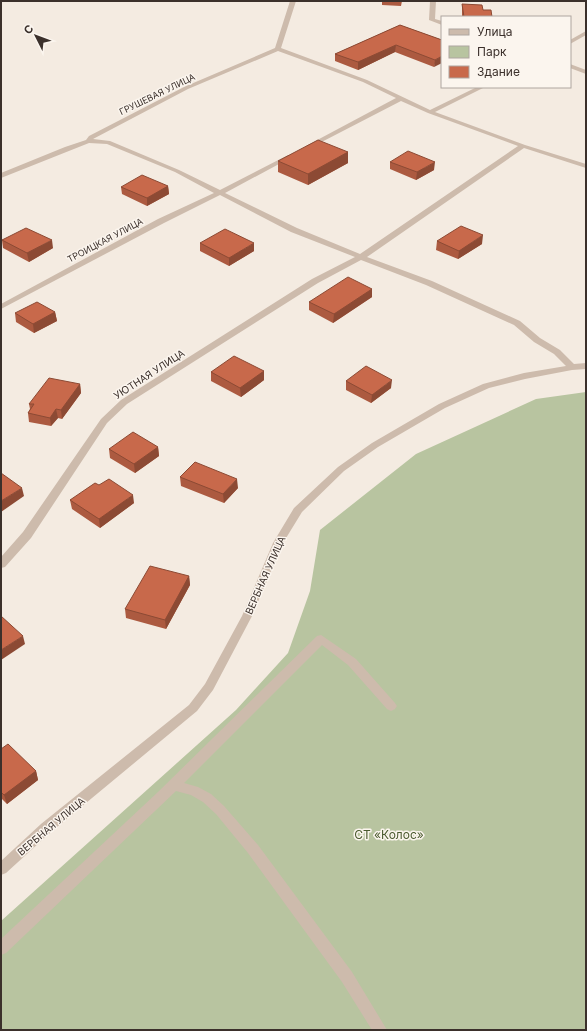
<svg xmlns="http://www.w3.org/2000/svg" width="587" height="1031" font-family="Inter,sans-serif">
	<rect width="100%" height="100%" fill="#f4ebe1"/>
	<!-- green -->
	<path fill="#b8c4a0" d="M586,392v638h-585v-109l235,-211 52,-57 22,-62 10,-61 96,-76 120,-55z"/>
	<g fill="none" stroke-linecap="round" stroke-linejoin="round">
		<!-- minor -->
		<path fill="#cdbbac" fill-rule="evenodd" d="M290,1h6l-15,47 86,32 63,30 47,-23h8l-50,25 90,33 61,19v4l-62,-20 -157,109 65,24 88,40 20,17 20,12 14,14 12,-1v6l-14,1 -47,9 -36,9 -44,20 -67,39 -34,24 -42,41 -19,31 -31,73 -39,74 -16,21 -146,121 -45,41 -5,2v-14l40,-37 148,-119 16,-21 37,-68 31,-73 21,-35 44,-41 34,-24 67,-39 44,-20 41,-11 42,-7 -12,-12 -20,-12 -20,-17 -88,-40 -65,-25 -43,23 -191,121 -20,19 -76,115 -26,29 -4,1v-11l22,-25 78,-113 20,-19 191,-121 43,-22 -64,-25 -71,-37 -56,28 -163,86v-5l157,-85 56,-26 -39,-21 -68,-28 -18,-1 -88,35v-5l64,-26 21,-7 3,-4 95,-49 91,-39zM278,51l85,31 33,16 -90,48v2h4l91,-47 27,12 90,33 -158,108 -63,-26 -72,-35 67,-36v-2h-4l-68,35 -41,-20 -69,-29 -17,-2 95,-50z
			M430,1h6l-1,18 7,2v4l-13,-5z
			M586,31v4l-16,9v-4z
			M570,64l16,6v4l-16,-6z
			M321,635l35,24 39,44 2,3 -2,3 -4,2 -4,-2 -39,-44 -26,-20 -138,138 14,4 13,7 13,12 34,39 94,127 35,58h-15l-30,-48 -94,-129 -32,-39 -13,-12 -12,-7 -15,-4 -170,162 -5,2v-16l157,-147 159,-156z"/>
	</g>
	<!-- wall -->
	<path fill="#ac5a40" d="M382,1h20l-1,5 -19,-1z
		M462,4l21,6 9,7h-30z
		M400,25l42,15 -8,27 -39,-15 -37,18 -23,-9v-7z
		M348,152v11l-40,22 -30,-13v-11z
		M390,162l44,8 -18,10 -26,-11z
		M168,186l1,8 -22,12 -25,-12 -1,-7z
		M2,240l51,8 -24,14 -26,-14z
		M437,241l45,3 -24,15 -22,-9z
		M200,243l54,8 -25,15 -29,-15z
		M372,289v8l-39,26 -24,-13v-8z
		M55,312l2,9 -23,12 -18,-11 -1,-9z
		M264,371v9l-23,17 -30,-16v-9z
		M346,381l45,7 -20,15 -25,-13z
		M80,384l1,9 -19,26 -4,-1 -7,8 -22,-4 -1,-9 2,-4 -1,-5z
		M158,447l1,9 -24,17 -25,-15 -1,-9z
		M180,477l58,11 -14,15 -43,-17z
		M99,485l35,18 -34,25 -28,-19 -2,-9z
		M189,576l1,9 -24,44 -40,-11 -1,-9z
		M1,749l35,22 2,9 -31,24 -6,-6z"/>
	<!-- shaded-wall -->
	<path fill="#8c4a34" d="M396,45l-1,7 -37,18v-8z
		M442,56v7l-8,4 1,-7z
		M348,152v11l-40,22v-11z
		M435,162l-1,8 -18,10 1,-8z
		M168,186l1,8 -22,12v-8z
		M483,235l-1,9 -24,15 1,-8z
		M52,240l1,8 -24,14 -2,-9z
		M254,243v8l-25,15v-8z
		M372,289v8l-39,26 1,-9z
		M55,312l2,9 -23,12 -1,-9z
		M264,371v9l-23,17 -1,-9z
		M392,380l-1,8 -20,15 1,-8z
		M80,384l1,9 -19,26 -1,-9z
		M56,409l2,9 -7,8 -1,-8z
		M158,447l1,9 -24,17 -1,-9z
		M237,479l1,9 -14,15 -1,-9z
		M22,488l2,8 -23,16v-11z
		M133,495l1,8 -34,25 -1,-9z
		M189,576l1,9 -24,44 -1,-9z
		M23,636l2,8 -24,16v-10z
		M36,771l2,9 -31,24 -3,-9z"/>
	<!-- building -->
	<path fill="#c8694b" stroke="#8c4a34" d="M462,4l20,1 1,5h8l1,7h-28z
		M400,25l42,15v16l-7,4 -39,-15 -38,17 -23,-8z
		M318,140l30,12 -40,22 -30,-13z
		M408,151l27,11 -18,10 -27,-10z
		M142,175l26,11 -21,12 -26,-11z
		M461,226l22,9 -24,16 -22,-10z
		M26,228l26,12 -25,13 -25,-13z
		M225,229l29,14 -25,15 -29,-15z
		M348,277l24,12 -38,25 -25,-12z
		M37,302l18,10 -22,12 -18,-11z
		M234,356l30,15 -24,17 -29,-16z
		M366,366l26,14 -20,15 -26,-14z
		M49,378l31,6 -19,26 -5,-1 -6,9 -22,-5 6,-9h-5z
		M133,432l25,15 -24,17 -25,-15z
		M195,462l42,17 -14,15 -43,-17z
		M1,473l21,15 -21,13z
		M109,479l24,16 -34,24 -29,-19 25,-17 4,2z
		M150,566l39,10 -24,44 -40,-11z
		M1,616l22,20 -22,14z
		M8,744l28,27 -32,24 -3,-3v-43z"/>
	<g text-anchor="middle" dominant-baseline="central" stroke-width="3" stroke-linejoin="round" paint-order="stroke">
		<!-- far-street labels -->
		<g font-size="9" fill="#3b302b" stroke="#fbf5ee">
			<text transform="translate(157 94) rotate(-26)">ГРУШЕВАЯ УЛИЦА</text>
			<text transform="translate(105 240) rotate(-28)">ТРОИЦКАЯ УЛИЦА</text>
		</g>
		<!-- street labels -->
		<g font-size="10" fill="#3b302b" stroke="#fbf5ee">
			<text transform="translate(149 374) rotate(-33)">УЮТНАЯ УЛИЦА</text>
			<text transform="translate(265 575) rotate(-66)">ВЕРБНАЯ УЛИЦА</text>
			<text transform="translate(51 826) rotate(-40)">ВЕРБНАЯ УЛИЦА</text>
		</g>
		<!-- near-park labels -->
		<g font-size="12" fill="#4a5a2e" stroke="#fbf5ee">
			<text x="389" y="834">СТ «Колос»</text>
		</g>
	</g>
	<!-- border -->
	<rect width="587" height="1031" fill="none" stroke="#3b302b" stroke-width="4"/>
	<!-- legend -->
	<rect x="441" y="16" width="130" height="72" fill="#fbf5ee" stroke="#aea6a0"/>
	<rect x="449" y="29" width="20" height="6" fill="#cdbbac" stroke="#aea6a0"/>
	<text x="477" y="36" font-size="12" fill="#3b302b">Улица</text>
	<rect x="449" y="46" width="20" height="12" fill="#b8c4a0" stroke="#aea6a0"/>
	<text x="477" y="56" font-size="12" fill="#3b302b">Парк</text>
	<rect x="449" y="66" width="20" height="12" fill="#c8694b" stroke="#aea6a0"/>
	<text x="477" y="76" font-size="12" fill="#3b302b">Здание</text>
	<!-- north arrow -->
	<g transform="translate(36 36) rotate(312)" stroke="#fbf5ee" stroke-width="3" paint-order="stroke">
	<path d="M0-3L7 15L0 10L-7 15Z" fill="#3b302b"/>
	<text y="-6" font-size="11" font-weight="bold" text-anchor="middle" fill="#3b302b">С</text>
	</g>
</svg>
